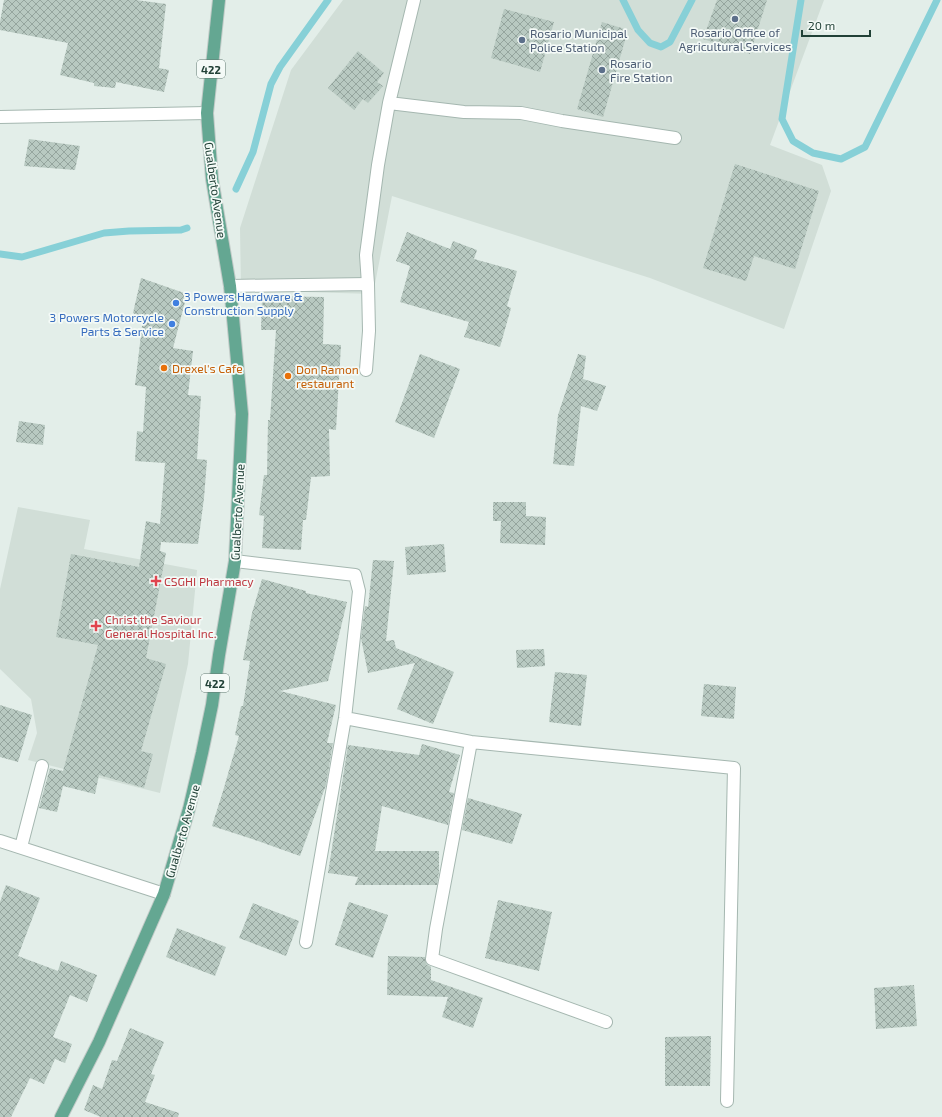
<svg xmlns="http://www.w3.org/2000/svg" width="942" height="1117" font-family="'Exo 2',sans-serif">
	<defs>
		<pattern id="building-cross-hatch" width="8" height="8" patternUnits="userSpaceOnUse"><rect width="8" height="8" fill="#b8c9c1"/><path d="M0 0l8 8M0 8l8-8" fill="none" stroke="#95a59e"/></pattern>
	</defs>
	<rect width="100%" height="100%" fill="#e3eee9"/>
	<!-- built -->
	<path fill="#d1ded7" d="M343,0h481l-54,145 52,20 9,26 -47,138 -134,-51 -258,-82 -19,98 -132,-4 -1,-62 51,-158z
		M18,507l72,13 -6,29 113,21 -9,94 -28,129 -132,-33 9,-27 -6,-34 -31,-30v-80z"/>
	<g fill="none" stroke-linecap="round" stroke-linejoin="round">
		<!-- stream -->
		<path stroke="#87d0d7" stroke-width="7" d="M623,0l15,30 12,13 11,4 9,-5 22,-42
			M801,0l-19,119 11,22 20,12 28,6 24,-12 72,-147
			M236,189l17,-37 18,-68 9,-17 48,-67
			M0,254l22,3 82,-24 25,-2 52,-1 6,-2"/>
	</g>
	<!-- building -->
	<path fill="url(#building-cross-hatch)" d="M4,0h132l30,4 -7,64 10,2 -5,22 -48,-10 -1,6 -21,-2v-3l-34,-8 8,-32 -68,-13v-8z
		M717,0h50l-17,54 -47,-15z
		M504,9l50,13 -14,50 -49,-14z
		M602,22l26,8 -25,87 -26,-8z
		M358,51l26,22 -7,9 6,4 -15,17 -5,-4 -9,11 -26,-22z
		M29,139l51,7 -5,24 -51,-4z
		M735,164l84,27 -24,78 -41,-13 -8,25 -43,-13z
		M407,232l43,17 3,-8 24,9 -3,9 43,12 -10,35 4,2 -11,39 -36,-10 5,-15 -69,-20 10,-36 -14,-5z
		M141,278l46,16 -14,54 20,3 -5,44 13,1 -4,63 10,1 -3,38 -6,46 -37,-2 -1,9 6,2 -20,105 20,6 -25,87 12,3 -9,34 -45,-13 -4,19 -32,-8 -6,26 -18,-4 11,-40 13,3 35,-126 -42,-8 15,-83 68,13 7,-46 14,3 5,-61 -30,-2 2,-30 6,1 3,-45 -11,-2 8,-67 -10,-5z
		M262,296l62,1 -1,47 18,1 -5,85 -7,-1 1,47 -19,1 -5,43h-3l-2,30 -39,-2 2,-32 -5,-1 5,-40h3l1,-55h2l6,-90h-15z
		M420,354l40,15 -26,69 -39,-16z
		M578,354l8,2 -3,23 23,7 -9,25 -16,-5 -7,60 -21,-2 5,-49z
		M19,421l26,4 -2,20 -27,-3z
		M493,502h33v14l20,1 -1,28 -45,-2 1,-22h-8z
		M444,544l2,28 -39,3 -2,-28z
		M373,560l21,1 -8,80 8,-1 2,8 58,24 -21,52 -36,-15 18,-46 -47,10 -7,-35 4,-32 3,1z
		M262,579l44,12v2l41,9 -19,79 -48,10 56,14 -9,38h6l-7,42 -26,71 -42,-15 -46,-15 11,-35 16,-55 -4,-1 6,-29h2l7,-45 -7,-1 9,-47z
		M544,649l1,17 -28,2 -1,-18z
		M555,672l32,3 -6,51 -32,-4z
		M704,684l32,3 -2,32 -33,-3z
		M0,705l32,10 -14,47 -18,-5z
		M422,744l38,11 -11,37 5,1 -6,32 -66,-19 -7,45h64v21l-2,13h-82l3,-8 -30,-4 20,-128 71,10z
		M468,798l54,16 -10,30 -50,-14z
		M6,885l34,13 -22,58 40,15 3,-10 36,14 -10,27 -17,-7 -17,42 19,7 -7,19 -10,-4 -11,25 -14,-6 -19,39h-11v-215z
		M498,900l54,12 -13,59 -54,-13z
		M349,902l39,13 -15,43 -38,-13z
		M253,903l46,18 -13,35 -47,-18z
		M177,928l49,19 -11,29 -49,-19z
		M388,956l37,1 1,7 5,3v13l52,18 -10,30 -31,-11 6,-20 -61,-2z
		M914,985l3,41 -41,3 -2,-41z
		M130,1028l34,14 -13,32 4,1 -10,27 34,11 -1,4h-77l-17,-7 9,-25 9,4 10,-29 5,1z
		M711,1036l-1,50h-45v-49z"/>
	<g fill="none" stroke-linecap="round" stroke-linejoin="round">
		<!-- lane casing -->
		<g stroke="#a5b7b0" stroke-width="14">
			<path id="lane" d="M389,103l75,9 57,1 41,8 113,17
				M0,117l207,-4
				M368,284l-2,-29 12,-90 11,-62 25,-103"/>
		</g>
		<!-- street casing -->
		<g stroke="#a5b7b0" stroke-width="14">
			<path id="street" d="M230,286l138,-2 1,47 -3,39
				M235,561l120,14 4,16 -14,127 -39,224
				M345,718l126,24 263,26 -7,333
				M471,742l-35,187 -4,30 174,63
				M0,841l164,53
				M21,847l21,-81"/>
		</g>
		<!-- primary casing -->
		<g stroke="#c1cac7" stroke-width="14">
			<path id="primary" d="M61,1117l38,-75 65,-148 25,-85 13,-56 10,-48 7,-50 16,-94 7,-147 -12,-128 -18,-107 -5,-66 12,-113"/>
		</g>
		<!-- lane -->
		<use href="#lane" stroke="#fff" stroke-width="12"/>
		<!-- street -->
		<use href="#street" stroke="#fff" stroke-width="12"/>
		<!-- primary -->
		<use href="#primary" stroke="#64a792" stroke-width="12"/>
	</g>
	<!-- markers -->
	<g fill="#5c6f8a" stroke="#f4faf7" stroke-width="1.5">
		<circle cx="735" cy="19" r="4"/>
		<circle cx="522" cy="40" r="4"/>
		<circle cx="602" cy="70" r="4"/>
	</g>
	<g fill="#3f7fe0" stroke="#f4faf7" stroke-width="1.5">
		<circle cx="176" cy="303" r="4"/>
		<circle cx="172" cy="324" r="4"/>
	</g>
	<g fill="#e8710a" stroke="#f4faf7" stroke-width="1.5">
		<circle cx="164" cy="368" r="4"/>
		<circle cx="288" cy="376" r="4"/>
	</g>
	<g fill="#e0444e" stroke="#f4faf7" stroke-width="1.5">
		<path d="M154 575h4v4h4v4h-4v4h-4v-4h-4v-4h4z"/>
		<path d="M94 620h4v4h4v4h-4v4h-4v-4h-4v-4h4z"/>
	</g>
	<g text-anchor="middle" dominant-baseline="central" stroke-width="3.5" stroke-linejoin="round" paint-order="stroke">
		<!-- shield labels -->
		<g fill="#f4faf7" stroke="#607871" stroke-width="1">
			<rect x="197" y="60" width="28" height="18" rx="3"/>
			<rect x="201" y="674" width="28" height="18" rx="3"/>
		</g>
		<g font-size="11" font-weight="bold" fill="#214137">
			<text x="211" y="69">422</text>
			<text x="215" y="683">422</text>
		</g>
		<!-- service labels -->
		<g font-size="12" fill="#4e5e75" stroke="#f4faf7" text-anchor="start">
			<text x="735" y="32" text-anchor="middle">Rosario Office of<tspan x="735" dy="14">Agricultural Services</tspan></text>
			<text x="530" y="33">Rosario Municipal<tspan x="530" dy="14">Police Station</tspan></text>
			<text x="610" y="63">Rosario<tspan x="610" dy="14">Fire Station</tspan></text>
		</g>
		<!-- street labels -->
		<g font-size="12" fill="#214137" stroke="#f4faf7">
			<text transform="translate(216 190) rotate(82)">Gualberto Avenue</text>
			<text transform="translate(237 512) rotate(-87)">Gualberto Avenue</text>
			<text transform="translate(182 831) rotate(-74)">Gualberto Avenue</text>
		</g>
		<!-- shop labels -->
		<g font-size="12" fill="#366cbe" stroke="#f4faf7" text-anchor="start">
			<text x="184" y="296">3 Powers Hardware &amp;<tspan x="184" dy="14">Construction Supply</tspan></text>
			<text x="164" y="317" text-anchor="end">3 Powers Motorcycle<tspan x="164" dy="14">Parts &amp; Service</tspan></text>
		</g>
		<!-- food labels -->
		<g font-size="12" fill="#c56008" stroke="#f4faf7" text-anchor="start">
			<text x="172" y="368">Drexel's Cafe</text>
			<text x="296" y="369">Don Ramon<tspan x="296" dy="14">restaurant</tspan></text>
		</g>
		<!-- health labels -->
		<g font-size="12" fill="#be3a42" stroke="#f4faf7" text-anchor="start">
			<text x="164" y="581">CSGHI Pharmacy</text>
			<text x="105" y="619">Christ the Saviour<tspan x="105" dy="14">General Hospital Inc.</tspan></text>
		</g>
	</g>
	<!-- scale -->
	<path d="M802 30v6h68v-6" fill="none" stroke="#214137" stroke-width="2"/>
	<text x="808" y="30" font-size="12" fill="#214137" stroke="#f4faf7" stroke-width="3" paint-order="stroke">20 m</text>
</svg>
